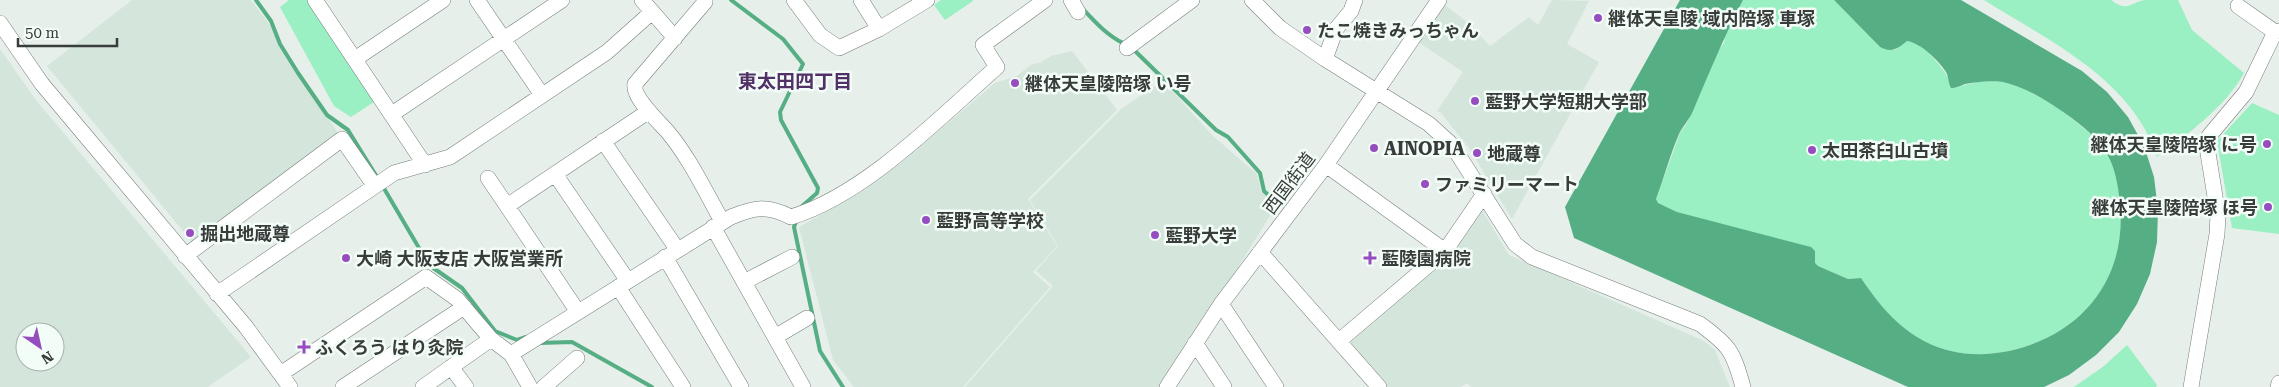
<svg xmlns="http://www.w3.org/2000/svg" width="2279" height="387" font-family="'Roboto Serif','Noto Sans JP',serif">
	<rect width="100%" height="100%" fill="#e6efea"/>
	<!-- built -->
	<path fill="#d4e5dc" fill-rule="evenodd" d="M132,0h119l19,25 69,110 -147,107 -145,-176z
		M1552,0l37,1 -22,43 32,18 -87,157 -43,-71 -28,-35 -4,-2 26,-39 -45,-30 27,-37 22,17 23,24 39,-29 9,8z
		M0,49l36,51 215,257 -43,30h-208zM25,332h30v30h-30z
		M1072,51l45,59 -89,89 29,47 -24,26 17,15 -87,100h-109l-21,-27 -34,-133 60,-34 42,-30 94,-80 22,-7 15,-12 8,-1 11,-7z
		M1163,81l50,55 44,38 4,17 15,15 -47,76 -68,105h-196l88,-101 -17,-15 22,-25 -28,-46 91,-91z
		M1482,210l27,45 195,86 11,9 15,37h-259l-4,-4 -6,4h-73l-38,-45 113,-103z"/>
	<!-- green -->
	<path fill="#9aefc3" d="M289,0h19l66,102 -23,15 -17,-11 -54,-99z
		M941,0h32v1l-28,19 -11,-15z
		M1743,0h91l46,47 15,3 12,-9c20,3 39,31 47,47 14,-4 34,-9 49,-6 20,4 47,20 63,32 16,13 33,24 44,42 7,13 9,33 10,48 7,75 -38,131 -111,147 -29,6 -58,4 -85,-10 -28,-15 -46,-38 -63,-63l-13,1 -30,-13 -3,-2v-13l-138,-39 -19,-9 -2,-4 24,-66 7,-10 28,-68 9,-12 1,-7z
		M1984,0h127c17,13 20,2 34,0 11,0 23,0 33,0l14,30 52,43c-18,33 -57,62 -87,84 -25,-78 -108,-116 -173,-157z
		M2252,103l27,12v119l-47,-6 -15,-87z
		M2127,345l30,40 -1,2h-82l30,-21z"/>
	<!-- water -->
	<path fill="#56ae84" d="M1680,0h63c-19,37 -34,73 -50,111 -4,9 -10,15 -14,23 -9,21 -15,44 -23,65l2,4 19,9 134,35 4,4v12l3,3 30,13 13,-1c17,25 35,48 63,63 27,14 56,16 85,10 72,-16 118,-71 111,-147 -4,-43 -13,-59 -47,-85 -21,-15 -44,-31 -70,-37 -9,-2 -28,0 -38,2 -5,2 -9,4 -14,4 -3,-5 -2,-11 -5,-16 -7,-11 -25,-29 -39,-31 -10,8 -15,12 -27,6l-46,-47h127l121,71 25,21 21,25 16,29 10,31 4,33 -1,32 -7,32 -13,30 -18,28 -23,23 -27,20 -25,12h-136l-334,-149 -9,-31z"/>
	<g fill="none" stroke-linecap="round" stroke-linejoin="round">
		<!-- stream -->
		<path stroke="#56ae84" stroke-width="4" d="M256,0l15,21 9,23 18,29 29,42 21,15 29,47
			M731,0l52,39 20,25 -23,48 1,8 37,68 -1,5 -17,15
			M1083,9c13,14 25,27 42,35
			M1133,49l83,81 12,7 32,36 4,18 14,13
			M382,185l47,80 33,23 33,43 22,9 9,-3
			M797,219l-3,8 26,124 23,36
			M539,343l33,-1 80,45"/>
		<!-- minor casing -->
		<g stroke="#757e79" stroke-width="16">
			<path id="minor" d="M315,0l110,165
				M477,0l65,95
				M642,0l33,38
				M705,0v2l-70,82c-3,13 23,37 32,47 22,26 38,60 55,90
				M794,0l26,35 19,13 40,-19 48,-29
				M861,0l18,29
				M1071,0l7,12
				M1252,0l28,28 45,31 104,65 23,21 63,99 17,13 168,67c30,22 33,27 43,63
				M2238,6l37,26
				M0,23l42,61 204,243 44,60
				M1127,48l65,-48
				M355,59l88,-59
				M1325,59l11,-30 15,-18 4,-11
				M392,114l170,-114
				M603,141l74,108
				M1326,165l119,86
				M555,174l73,107
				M488,178l19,28
				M713,227l90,160
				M1260,252l119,135
				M185,256l157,-117 32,46
				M665,257l76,130
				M744,282l48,-25
				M618,287l65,100
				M217,294l177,-121 56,-16 157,-105 45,-40
				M1221,304l55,83
				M578,312l-71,-106 142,-95
				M775,337l32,-19
				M1339,341l106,-90 39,-57
				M1195,343l29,44
				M511,354l220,-137c24,-10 36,-12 60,0 74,-22 149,-100 206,-150l-14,-22 62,-45
				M451,367l15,20
				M282,373l144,-96 31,22 34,40 20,15 19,33
				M343,387l121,-80
				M423,387l68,-48
				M544,387l33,-29
				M1167,387l54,-83 105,-139 113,-165
				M2191,387l26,-153 1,-19 -11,-68 2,-11 37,-44 29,-60 4,-1
				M2278,387l1,-4"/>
		</g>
		<!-- minor -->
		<use href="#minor" stroke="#fff" stroke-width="15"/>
	</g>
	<!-- markers -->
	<g fill="#964dc0" stroke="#f3fdf7" stroke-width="2">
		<circle cx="1598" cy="18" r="5"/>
		<circle cx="1307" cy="30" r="5"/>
		<circle cx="1015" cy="83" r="5"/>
		<circle cx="1475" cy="101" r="5"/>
		<circle cx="2267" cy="144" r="5"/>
		<circle cx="1374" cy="148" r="5"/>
		<circle cx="1812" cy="150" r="5"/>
		<circle cx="1477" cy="153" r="5"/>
		<circle cx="1425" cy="184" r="5"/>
		<circle cx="2268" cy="207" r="5"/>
		<circle cx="926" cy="220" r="5"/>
		<circle cx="190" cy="233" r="5"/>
		<circle cx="1155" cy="235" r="5"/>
		<circle cx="346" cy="258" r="5"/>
		<path d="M1367.5 250.5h5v5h5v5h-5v5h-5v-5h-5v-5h5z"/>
		<path d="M301.5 339.5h5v5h5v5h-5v5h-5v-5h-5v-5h5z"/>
	</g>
	<g text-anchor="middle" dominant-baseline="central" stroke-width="5" stroke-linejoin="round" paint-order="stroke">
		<!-- poi labels -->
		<g font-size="18" font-weight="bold" fill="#383c3a" stroke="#f3fdf7" text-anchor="start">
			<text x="1608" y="18">継体天皇陵 域内陪塚 車塚</text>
			<text x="1317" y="30">たこ焼きみっちゃん</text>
			<text x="1025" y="83">継体天皇陵陪塚 い号</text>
			<text x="1485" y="101">藍野大学短期大学部</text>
			<text x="2257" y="144" text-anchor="end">継体天皇陵陪塚 に号</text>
			<text x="1384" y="148">AINOPIA</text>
			<text x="1822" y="150">太田茶臼山古墳</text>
			<text x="1487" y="153">地蔵尊</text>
			<text x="1435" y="184">ファミリーマート</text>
			<text x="2258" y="207" text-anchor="end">継体天皇陵陪塚 ほ号</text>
			<text x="936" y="220">藍野高等学校</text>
			<text x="200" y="233">掘出地蔵尊</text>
			<text x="1165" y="235">藍野大学</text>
			<text x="356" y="258">大崎 大阪支店 大阪営業所</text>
			<text x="1381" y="258">藍陵園病院</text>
			<text x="315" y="347">ふくろう はり灸院</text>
		</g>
		<!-- street labels -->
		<g font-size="18" fill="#383c3a" stroke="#f3fdf7">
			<text transform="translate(1289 183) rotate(-53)">西国街道</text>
		</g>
		<!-- neighbourhood labels -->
		<g font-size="19" font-weight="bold" fill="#523068" stroke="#f3fdf7">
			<text x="795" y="81">東太田四丁目</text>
		</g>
	</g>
	<!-- north arrow -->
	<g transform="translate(40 347) rotate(146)"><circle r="24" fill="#f3fdf7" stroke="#a8b0ab"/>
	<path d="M0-4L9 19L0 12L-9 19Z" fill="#964dc0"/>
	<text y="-8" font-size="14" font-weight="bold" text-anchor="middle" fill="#383c3a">N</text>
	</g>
	<!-- scale -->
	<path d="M18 38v8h99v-8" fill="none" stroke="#383c3a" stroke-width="2.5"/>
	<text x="25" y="38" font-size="15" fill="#383c3a" stroke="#f3fdf7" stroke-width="4" paint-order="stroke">50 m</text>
</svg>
